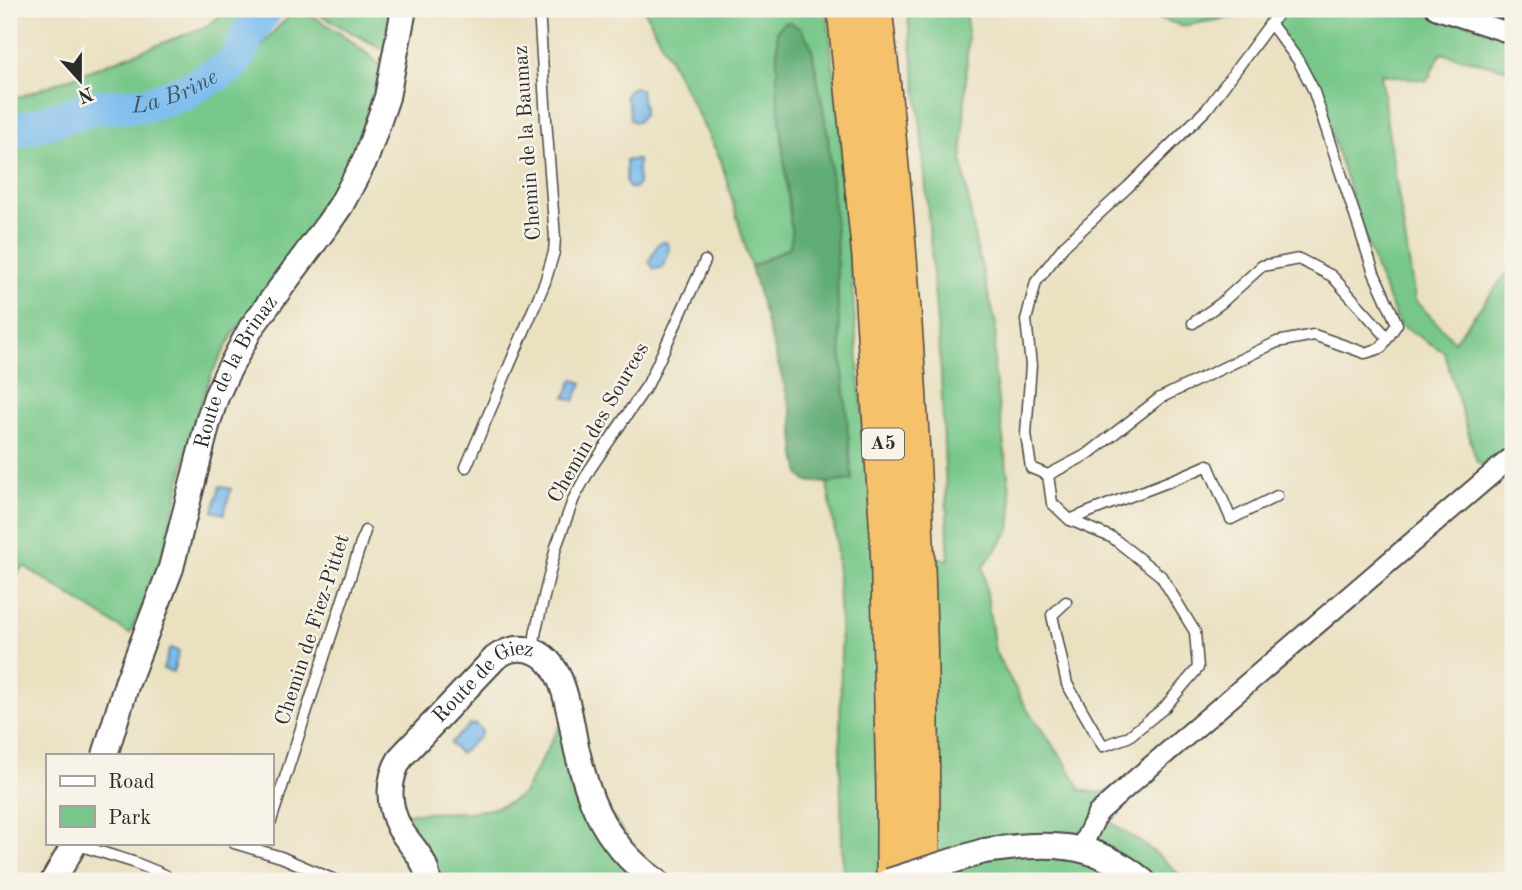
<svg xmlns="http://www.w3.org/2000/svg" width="1522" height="890" font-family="'Old Standard TT',serif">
	<rect width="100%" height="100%" fill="#f7f3e8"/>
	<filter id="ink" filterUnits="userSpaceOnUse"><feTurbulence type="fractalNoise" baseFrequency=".0143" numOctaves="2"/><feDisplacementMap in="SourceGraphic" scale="14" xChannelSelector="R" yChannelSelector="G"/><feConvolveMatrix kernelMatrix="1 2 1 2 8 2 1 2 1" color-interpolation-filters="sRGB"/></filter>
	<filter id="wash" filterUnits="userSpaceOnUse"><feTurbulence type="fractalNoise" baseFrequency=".00686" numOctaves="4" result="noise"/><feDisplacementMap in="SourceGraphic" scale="28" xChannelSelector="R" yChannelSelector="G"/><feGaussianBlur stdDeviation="1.57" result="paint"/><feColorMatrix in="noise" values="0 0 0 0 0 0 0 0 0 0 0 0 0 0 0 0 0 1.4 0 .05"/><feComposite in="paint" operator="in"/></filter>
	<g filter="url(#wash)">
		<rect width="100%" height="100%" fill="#eae1c1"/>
		<!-- green -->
		<path fill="#76c789" stroke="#50795a" stroke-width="2" d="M230,9h26l-17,34 -17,23 -49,27 -34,8 -46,-3 -84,24v-21l196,-74z
			M297,9c28,12 60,35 83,56l-6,28 -15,51 -23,44 -20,32 -82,113 -22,40 -20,55 -18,84 -16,58 -28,64 -106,-68 -15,15v-438l96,-33 31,3 18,-3 76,-30 22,-22 21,-26z
			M309,9h82l-7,41z
			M644,9h183l14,126 19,254 19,156 70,15 -8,-186 -20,-246 -14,-119h58l3,25 -6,127 14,84 20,79 -2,47 18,135 -2,24 -27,37 12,85 33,59 37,51 16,28 17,3 31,-8 -30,28c30,25 60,36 85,68h-341l-3,-122 1,-113 -5,-108 -9,-55 25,-4 -14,-167 -2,-75 -8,-101 -17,-91 -34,-14v58l15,146 -2,12 -39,20 -30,-107z
			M1133,9h118l-13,7 -56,10z
			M1287,9h133l93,29v33l-72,-18 -14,28 -46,-7 5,43 29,183 39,41 59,-75v186l-19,18 -17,-8 -33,-110 -45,-28 -22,-52 -61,-184 -44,-65z
			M1466,9h35l1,12z
			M570,713l12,58 74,110h-228l-33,-63 19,-5 55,-1 22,-3 19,-7 13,-8 34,-63z"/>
		<!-- forest -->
		<path fill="#60ac75" stroke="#466c50" stroke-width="2" d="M790,22l12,8 9,15 17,91 8,101 2,75 14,168 -25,3 -21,-2 -6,-6 -4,-19 -4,-43 -41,-146 39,-20 2,-12 -15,-146v-58l7,-8z"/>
		<!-- water -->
		<path fill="#79bcef" stroke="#52748d" stroke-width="2" d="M634,87l4,1 3,3 3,20 -1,4 -6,7 -7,-2 -1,-15 -4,-9 4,-7z
			M626,160h12v24l-3,4h-6l-3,-5z
			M662,242h4c7,7 -1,18 -4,26l-8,1 -5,-7 9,-18z
			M573,379l9,4 -8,18 -9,-4z
			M220,486l11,3 -7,25 -11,-3z
			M170,648l9,3 -6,21 -10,-3z
			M471,724l2,2 2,-2 7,7 -2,2 1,2 -21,19 -10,-11z"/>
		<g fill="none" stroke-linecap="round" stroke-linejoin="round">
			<!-- river -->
			<path stroke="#79bcef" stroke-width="35" id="s1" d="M9,133l86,-26 49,-2 40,-13 39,-21 12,-9 12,-25 9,-16 10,-12"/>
		</g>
	</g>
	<g filter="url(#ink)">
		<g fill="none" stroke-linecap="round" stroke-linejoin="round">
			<!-- service casing -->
			<g stroke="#484642" stroke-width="13">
				<path id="service" d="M1270,23l28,37 15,29 61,184 23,51 -16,24 -16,5 -51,-18 -37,7 -117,56 -72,56 -40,21 -17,-7 -5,-34 5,-69 -5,-45 10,-38 28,-36 64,-59 79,-78 74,-100
					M1193,323l27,-19 42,-38 37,-7 33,17 56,62
					M466,467l79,-185 9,-30 1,-14 -9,-119 -7,-110
					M1048,475l4,28 18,17 43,18 48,38 34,56 3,36 -34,40 -36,29 -25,9 -36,-62 -15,-69 14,-13
					M1070,520c45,-20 93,-34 138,-55l23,54 46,-23
					M533,649l3,-19 20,-83 18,-49 16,-29 58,-85 57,-123
					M271,821l94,-290
					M234,843l47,14 56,24
					M75,844l58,18 32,13"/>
			</g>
			<!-- minor casing -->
			<g stroke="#484642" stroke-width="23">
				<path id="minor" d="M1436,9l77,25
					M1080,850l18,-37 31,-28 384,-329"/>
			</g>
			<!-- tertiary casing -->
			<g stroke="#484642" stroke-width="28">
				<g id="tertiary">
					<path id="s2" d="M105,755l22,-72 44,-115 37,-146 8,-25 10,-22 25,-47 77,-104 13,-19 25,-47 21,-61 17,-88"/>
					<path d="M984,851c60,-9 110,-11 159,30"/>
					<path d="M53,881l22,-38"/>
					<path id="s3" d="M428,881c-1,-22 -17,-34 -28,-52 -13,-24 -13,-51 2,-73l93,-98c9,-7 17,-10 29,-9 43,4 45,70 53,102 5,21 11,42 20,61 14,29 34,51 59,69"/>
				</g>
			</g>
			<!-- motorway casing -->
			<g stroke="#484642" stroke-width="38">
				<path id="motorway" d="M845,9l25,248 18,279 6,254v91
					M874,9c35,289 49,581 48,872"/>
			</g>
			<!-- service -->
			<use href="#service" stroke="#fff" stroke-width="10"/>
			<!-- minor -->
			<use href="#minor" stroke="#fff" stroke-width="19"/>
			<!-- tertiary -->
			<use href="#tertiary" stroke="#fff" stroke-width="24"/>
			<!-- motorway -->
			<use href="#motorway" stroke="#f5c16b" stroke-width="35"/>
			<!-- tertiary-bridge casing -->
			<g stroke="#484642" stroke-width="28" stroke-linecap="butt">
				<path id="tertiary-bridge" d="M889,881l95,-30"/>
			</g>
			<!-- tertiary-bridge -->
			<use href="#tertiary-bridge" stroke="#fff" stroke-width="24"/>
		</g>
	</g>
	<g text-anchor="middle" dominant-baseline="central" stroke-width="5" stroke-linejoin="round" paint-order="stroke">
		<!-- shield labels -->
		<rect fill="#f7f3e8" stroke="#686764" stroke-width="2" x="862" y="428.5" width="42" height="31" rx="5"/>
		<g font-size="19" font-weight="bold" fill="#2b2b2b">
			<text x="883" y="444">A5</text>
		</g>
		<!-- street labels -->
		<g font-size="21" fill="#2b2b2b" stroke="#f7f3e8">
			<text transform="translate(528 143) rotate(-94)">Chemin de la Baumaz</text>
			<text stroke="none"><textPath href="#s2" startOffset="406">Route de la Brinaz</textPath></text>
			<text transform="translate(599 423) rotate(-60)">Chemin des Sources</text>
			<text transform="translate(313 630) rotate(-72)">Chemin de Fiez-Pittet</text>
			<text stroke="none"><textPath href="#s3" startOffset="250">Route de Giez</textPath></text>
		</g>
		<!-- water labels -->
		<g font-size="23" font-style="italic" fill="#425666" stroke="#f7f3e8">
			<text stroke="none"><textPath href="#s1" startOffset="172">La Brine</textPath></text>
		</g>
	</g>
	<!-- margin -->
	<rect width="1522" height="890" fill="none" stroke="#f7f3e8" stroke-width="35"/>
	<!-- legend -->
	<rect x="46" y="754" width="228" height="91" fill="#f7f3e8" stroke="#a5a39c" stroke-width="2"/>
	<rect x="60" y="776" width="35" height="10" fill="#ffffff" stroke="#a5a39c" stroke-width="2"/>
	<text x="108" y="788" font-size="21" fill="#2b2b2b">Road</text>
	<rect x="60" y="806" width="35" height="21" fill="#76c789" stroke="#a5a39c" stroke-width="2"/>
	<text x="108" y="824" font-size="21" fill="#2b2b2b">Park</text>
	<!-- north arrow -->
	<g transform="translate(80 80) rotate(159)" stroke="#f7f3e8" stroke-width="5" paint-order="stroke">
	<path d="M0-5L12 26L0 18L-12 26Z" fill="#2b2b2b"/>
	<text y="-10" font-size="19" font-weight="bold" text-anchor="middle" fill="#2b2b2b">N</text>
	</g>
</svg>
